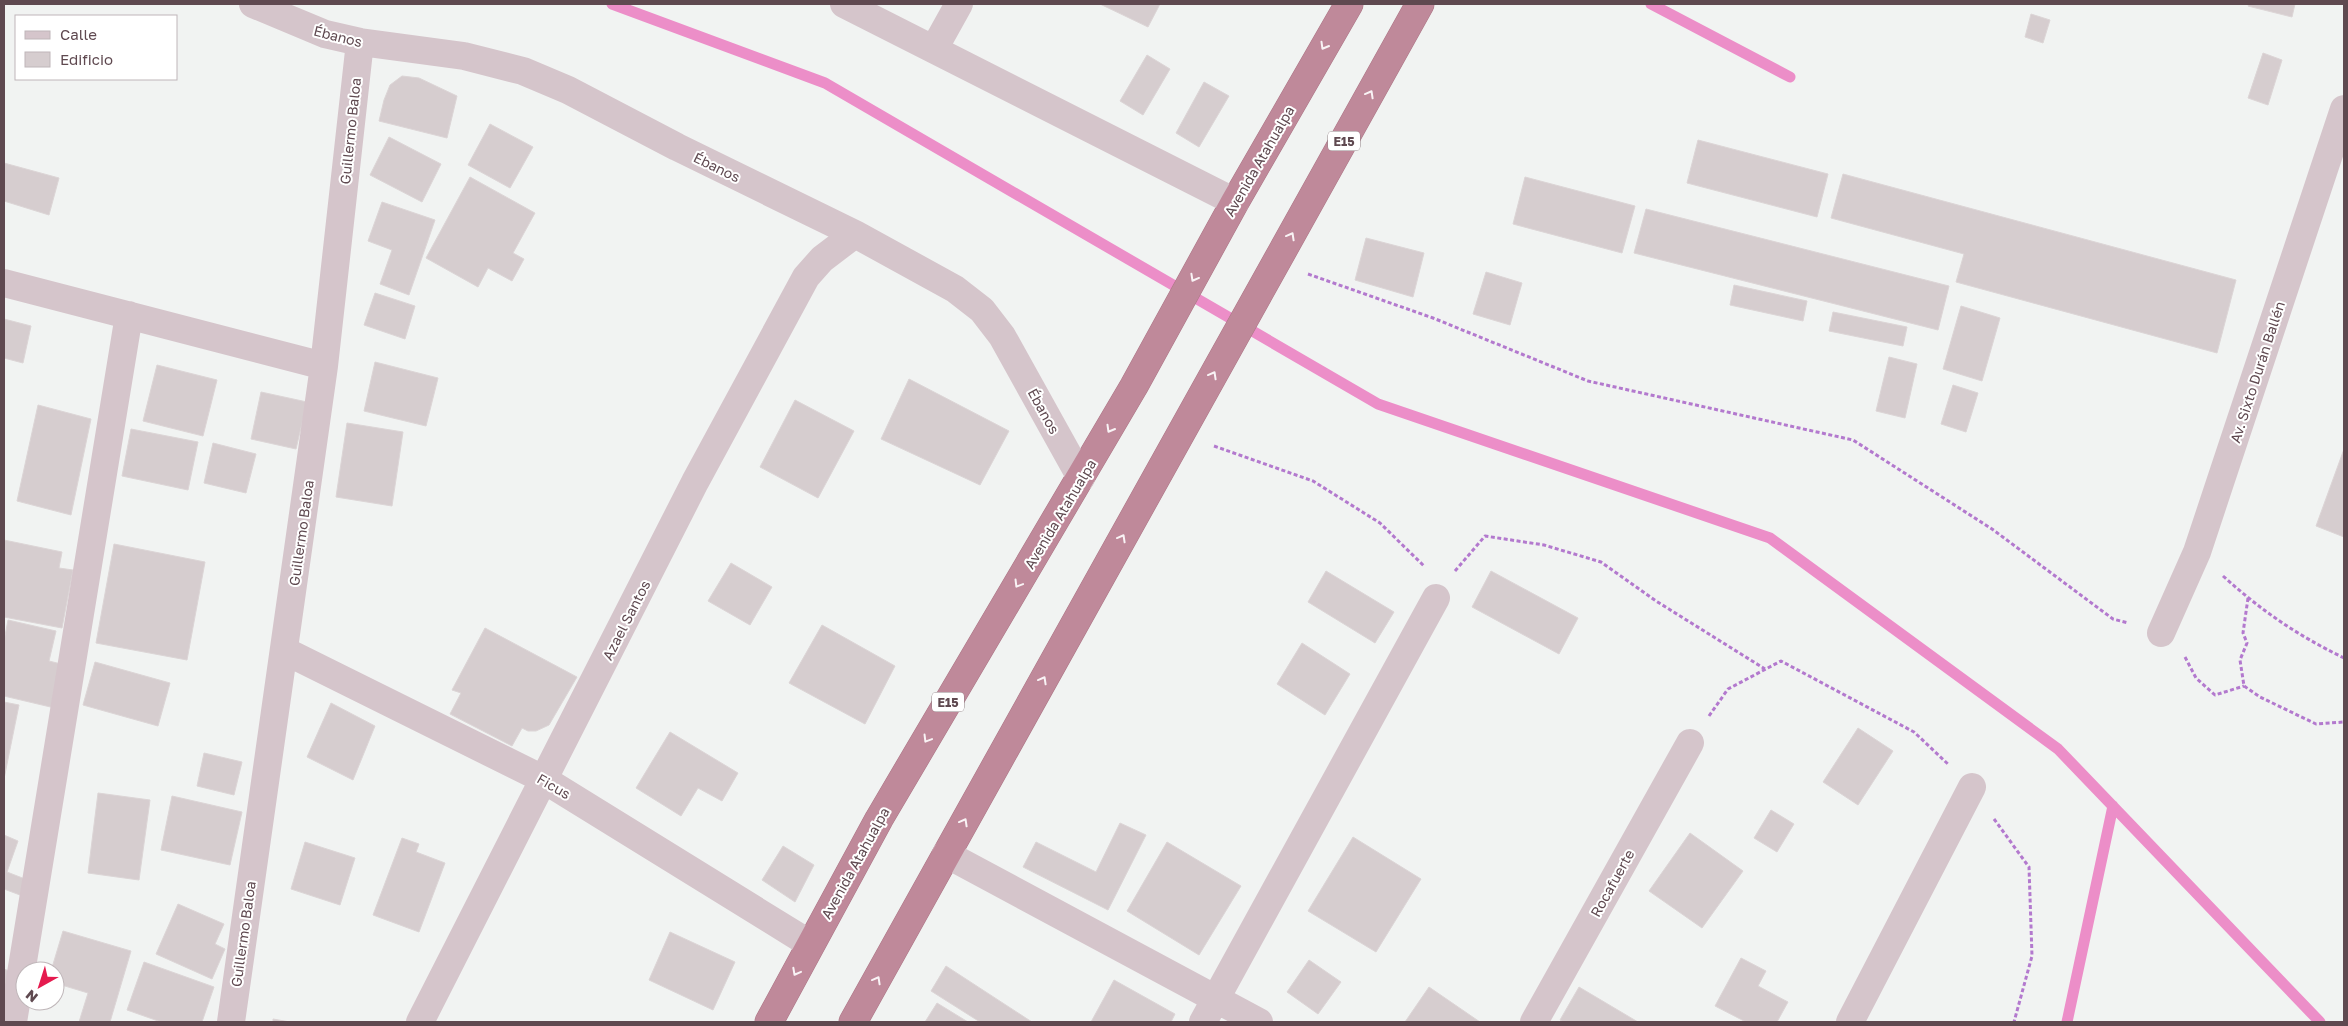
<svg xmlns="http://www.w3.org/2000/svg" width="2348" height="1026" font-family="'Golos Text',sans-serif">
	<rect width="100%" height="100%" fill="#f1f3f2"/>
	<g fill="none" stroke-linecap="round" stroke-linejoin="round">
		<!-- stream -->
		<path stroke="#ec8ec8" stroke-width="11" d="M612,4l213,79 553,321 392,134 288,211 262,273
			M1651,4l139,73
			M2067,1022l46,-216"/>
	</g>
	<!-- building -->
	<path fill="#d6cdcf" stroke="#dcd5d6" d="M1100,4h60l-12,23z
		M2249,4h46l-3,13 -44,-11z
		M2031,14l19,6 -7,23 -18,-6z
		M2263,53l19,7 -14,45 -20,-7z
		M1147,55l23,14 -27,46 -23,-14z
		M402,76l17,2 38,18 -10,42 -68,-17 5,-21 6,-15z
		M1204,82l25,14 -30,51 -23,-14z
		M490,124l43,23 -23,41 -42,-23z
		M389,137l52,27 -19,38 -52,-27z
		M1698,140l130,34 -11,43 -130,-34z
		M4,163l55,15 -10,37 -45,-14z
		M1843,174l393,106 -19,73 -261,-71 8,-28 -133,-36z
		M470,177l65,36 -22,40 11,6 -12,22 -24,-13 -10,19 -52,-29z
		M1525,177l110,29 -13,47 -109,-29z
		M382,202l53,18 -26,75 -29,-11 12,-34 -24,-9z
		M1646,209l303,77 -11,44 -304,-77z
		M1366,238l58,15 -11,44 -58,-17z
		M1486,272l36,11 -12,42 -37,-11z
		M1734,285l73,16 -4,20 -73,-16z
		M375,293l40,13 -10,33 -41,-14z
		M1961,306l39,12 -18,63 -39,-12z
		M1833,312l74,15 -4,19 -74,-15z
		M4,319l27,7 -8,37 -19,-5z
		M1889,357l28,7 -12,54 -29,-7z
		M375,362l63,16 -12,48 -62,-15z
		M157,365l60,15 -14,56 -60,-15z
		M909,379l100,52 -29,54 -99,-46z
		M1953,385l25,8 -12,39 -25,-8z
		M261,392l46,10 -11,47 -45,-10z
		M795,400l59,31 -36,67 -58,-31z
		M38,405l53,14 -20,96 -54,-14z
		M347,423l56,9 -11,74 -56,-9z
		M131,429l67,13 -10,48 -66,-14z
		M213,443l43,11 -10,39 -42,-10z
		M2344,449v88l-28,-11z
		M4,540l58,12 -3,16 14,2 -11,58 -58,-11z
		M114,544l91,18 -18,98 -91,-17z
		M731,563l41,24 -22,38 -42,-24z
		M1326,571l68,41 -19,31 -67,-41z
		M1491,571l87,47 -19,36 -87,-47z
		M8,620l48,11 -7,30 20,5 -10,43 -55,-13v-55z
		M822,625l73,41 -30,58 -76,-41z
		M485,628l92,49 -28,48 -13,6h-8l-6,-3 -10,18 -62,-32 11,-21 -9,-3z
		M1302,643l48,31 -25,41 -48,-31z
		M95,662l75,21 -12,43 -75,-21z
		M4,702l15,3 -15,74z
		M331,703l44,23 -22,54 -46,-23z
		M1858,728l35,23 -35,54 -35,-23z
		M670,732l68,41 -16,28 -24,-13 -17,28 -45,-28z
		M204,753l38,9 -8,33 -37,-9z
		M98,793l52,7 -11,80 -51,-7z
		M172,796l70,16 -12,53 -69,-15z
		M1771,810l23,14 -17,28 -23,-14z
		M1120,823l26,12 -38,75 -85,-43 13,-25 60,30z
		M1690,833l53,38 -41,57 -53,-37z
		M4,835l14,6 -11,31 18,7 -5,16 -16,-6z
		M1353,837l68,42 -45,73 -68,-41z
		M402,838l17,6 -3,8 29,11 -26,69 -46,-17z
		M305,842l50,16 -15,47 -49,-16z
		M1167,842l74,44 -42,69 -72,-44z
		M783,846l31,19 -19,37 -33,-22z
		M178,904l46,20 -9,20 10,5 -13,30 -56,-25z
		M63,931l68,20 -21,71h-31l9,-29 -33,-10v-12h-4z
		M670,932l65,30 -22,48 -64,-30z
		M1741,958l25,13 -8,15 30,16 -11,20h-31l-31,-16z
		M1309,960l32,22 -23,32 -31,-22z
		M144,962l70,25 -12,35h-41l-34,-12z
		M946,966l86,56h-52l-49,-31z
		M4,969l5,2 -5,17z
		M1114,980l61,34 -4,8h-80z
		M1429,987l51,35h-75z
		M1579,987l59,35h-75l-3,-2z
		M937,1003l31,19h-43z
		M273,1019l17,3h-17z"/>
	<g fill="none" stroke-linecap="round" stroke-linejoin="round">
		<!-- highway casing -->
		<g stroke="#ab7585" stroke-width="29">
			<path id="highway" d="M769,1022l110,-203 255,-433 101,-184 114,-198
				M853,1022l567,-1018"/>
		</g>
		<!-- path -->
		<path stroke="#b379ce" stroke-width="3" stroke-dasharray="4 2.5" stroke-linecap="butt" d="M1308,274l125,44 155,63 265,59 139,89 121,90 15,4
			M1214,446l99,35 67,42 44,43
			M1455,571l30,-35 59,9 57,17 55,39 109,68
			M2223,576c40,36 74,59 121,82
			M2248,598l-5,35 4,10 -7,17 4,26 16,11 56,27 28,-2
			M2185,657l11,21 19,17 29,-9
			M1709,716l19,-27 53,-28 133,71 35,33
			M1994,819l35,48 3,89 -18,66"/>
		<!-- street -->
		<path stroke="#d5c5cb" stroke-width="28" d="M253,4l72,30 35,8 104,14 59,15 45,19 109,57 178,87 100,55 27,21 20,26 79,142
			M844,4l391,198
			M934,49l25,-45
			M4,283l320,83
			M2161,633l36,-81 147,-443
			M285,651l258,128 267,165
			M946,854l313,168
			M13,1022l116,-707
			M231,1022l93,-656 36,-324
			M420,1022l275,-540 111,-205 16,-18 33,-25
			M1203,1022l233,-424
			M1534,1022l156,-279
			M1850,1022l122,-235"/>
		<!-- highway -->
		<use href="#highway" stroke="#bf899a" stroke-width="28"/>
	</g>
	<!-- one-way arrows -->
	<defs><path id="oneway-chevron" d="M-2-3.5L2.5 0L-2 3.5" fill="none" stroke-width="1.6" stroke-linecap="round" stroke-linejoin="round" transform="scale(1.25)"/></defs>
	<g stroke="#f9f3f5">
		<use href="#oneway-chevron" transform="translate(1324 46) rotate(120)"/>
		<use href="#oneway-chevron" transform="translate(1370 94) rotate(-61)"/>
		<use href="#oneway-chevron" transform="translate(1291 236) rotate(-61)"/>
		<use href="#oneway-chevron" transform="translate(1194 278) rotate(119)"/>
		<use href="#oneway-chevron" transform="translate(1213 375) rotate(-61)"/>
		<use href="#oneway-chevron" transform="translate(1110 429) rotate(120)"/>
		<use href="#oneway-chevron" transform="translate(1122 538) rotate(-61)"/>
		<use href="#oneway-chevron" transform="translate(1018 584) rotate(121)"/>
		<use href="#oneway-chevron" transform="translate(1043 680) rotate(-61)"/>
		<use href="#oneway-chevron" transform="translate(927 739) rotate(121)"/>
		<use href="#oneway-chevron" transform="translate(964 822) rotate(-61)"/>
		<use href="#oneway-chevron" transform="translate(796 972) rotate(118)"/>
		<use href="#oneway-chevron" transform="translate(877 980) rotate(-61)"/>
	</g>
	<g text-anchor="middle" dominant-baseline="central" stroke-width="4" stroke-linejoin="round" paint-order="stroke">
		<!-- shield labels -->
		<g fill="#fff" stroke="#8f8084" stroke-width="1">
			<rect x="1328" y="131.5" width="32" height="19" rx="4"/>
			<rect x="932" y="692.5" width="32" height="19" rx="4"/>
		</g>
		<g font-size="12" font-weight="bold" fill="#5f4950">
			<text x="1344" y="141">E15</text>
			<text x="948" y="702">E15</text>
		</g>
		<!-- street labels -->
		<g font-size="14" fill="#5f4950" stroke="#fff">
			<text transform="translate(338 36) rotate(14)">Ébanos</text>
			<text transform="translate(350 131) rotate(-84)">Guillermo Baloa</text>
			<text transform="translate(1259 161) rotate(-60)">Avenida Atahualpa</text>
			<text transform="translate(717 167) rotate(26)">Ébanos</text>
			<text transform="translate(2257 372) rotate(-72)">Av. Sixto Durán Ballén</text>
			<text transform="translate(1044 411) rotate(61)">Ébanos</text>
			<text transform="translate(1060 514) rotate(-59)">Avenida Atahualpa</text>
			<text transform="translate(301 533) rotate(-82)">Guillermo Baloa</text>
			<text transform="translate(626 620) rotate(-63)">Azael Santos</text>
			<text transform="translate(554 786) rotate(30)">Ficus</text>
			<text transform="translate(855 863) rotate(-61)">Avenida Atahualpa</text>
			<text transform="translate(1612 883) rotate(-61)">Rocafuerte</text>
			<text transform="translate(243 934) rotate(-82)">Guillermo Baloa</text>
		</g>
	</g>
	<!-- border -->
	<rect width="2348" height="1026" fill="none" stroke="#5f4950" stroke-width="10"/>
	<!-- legend -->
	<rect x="15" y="15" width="162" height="65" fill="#ffffff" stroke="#bfb6b9"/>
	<rect x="25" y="31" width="25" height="8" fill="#d5c5cb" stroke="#bfb6b9"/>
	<text x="60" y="40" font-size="15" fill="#5f4950">Calle</text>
	<rect x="25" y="52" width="25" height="15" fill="#d6cdcf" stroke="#bfb6b9"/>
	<text x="60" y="65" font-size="15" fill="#5f4950">Edificio</text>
	<!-- north arrow -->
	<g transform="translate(40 986) rotate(219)"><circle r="24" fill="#ffffff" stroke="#bfb6b9"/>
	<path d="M0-4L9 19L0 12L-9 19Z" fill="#e51a4e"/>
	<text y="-8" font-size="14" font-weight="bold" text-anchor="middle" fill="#5f4950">N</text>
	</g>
</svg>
